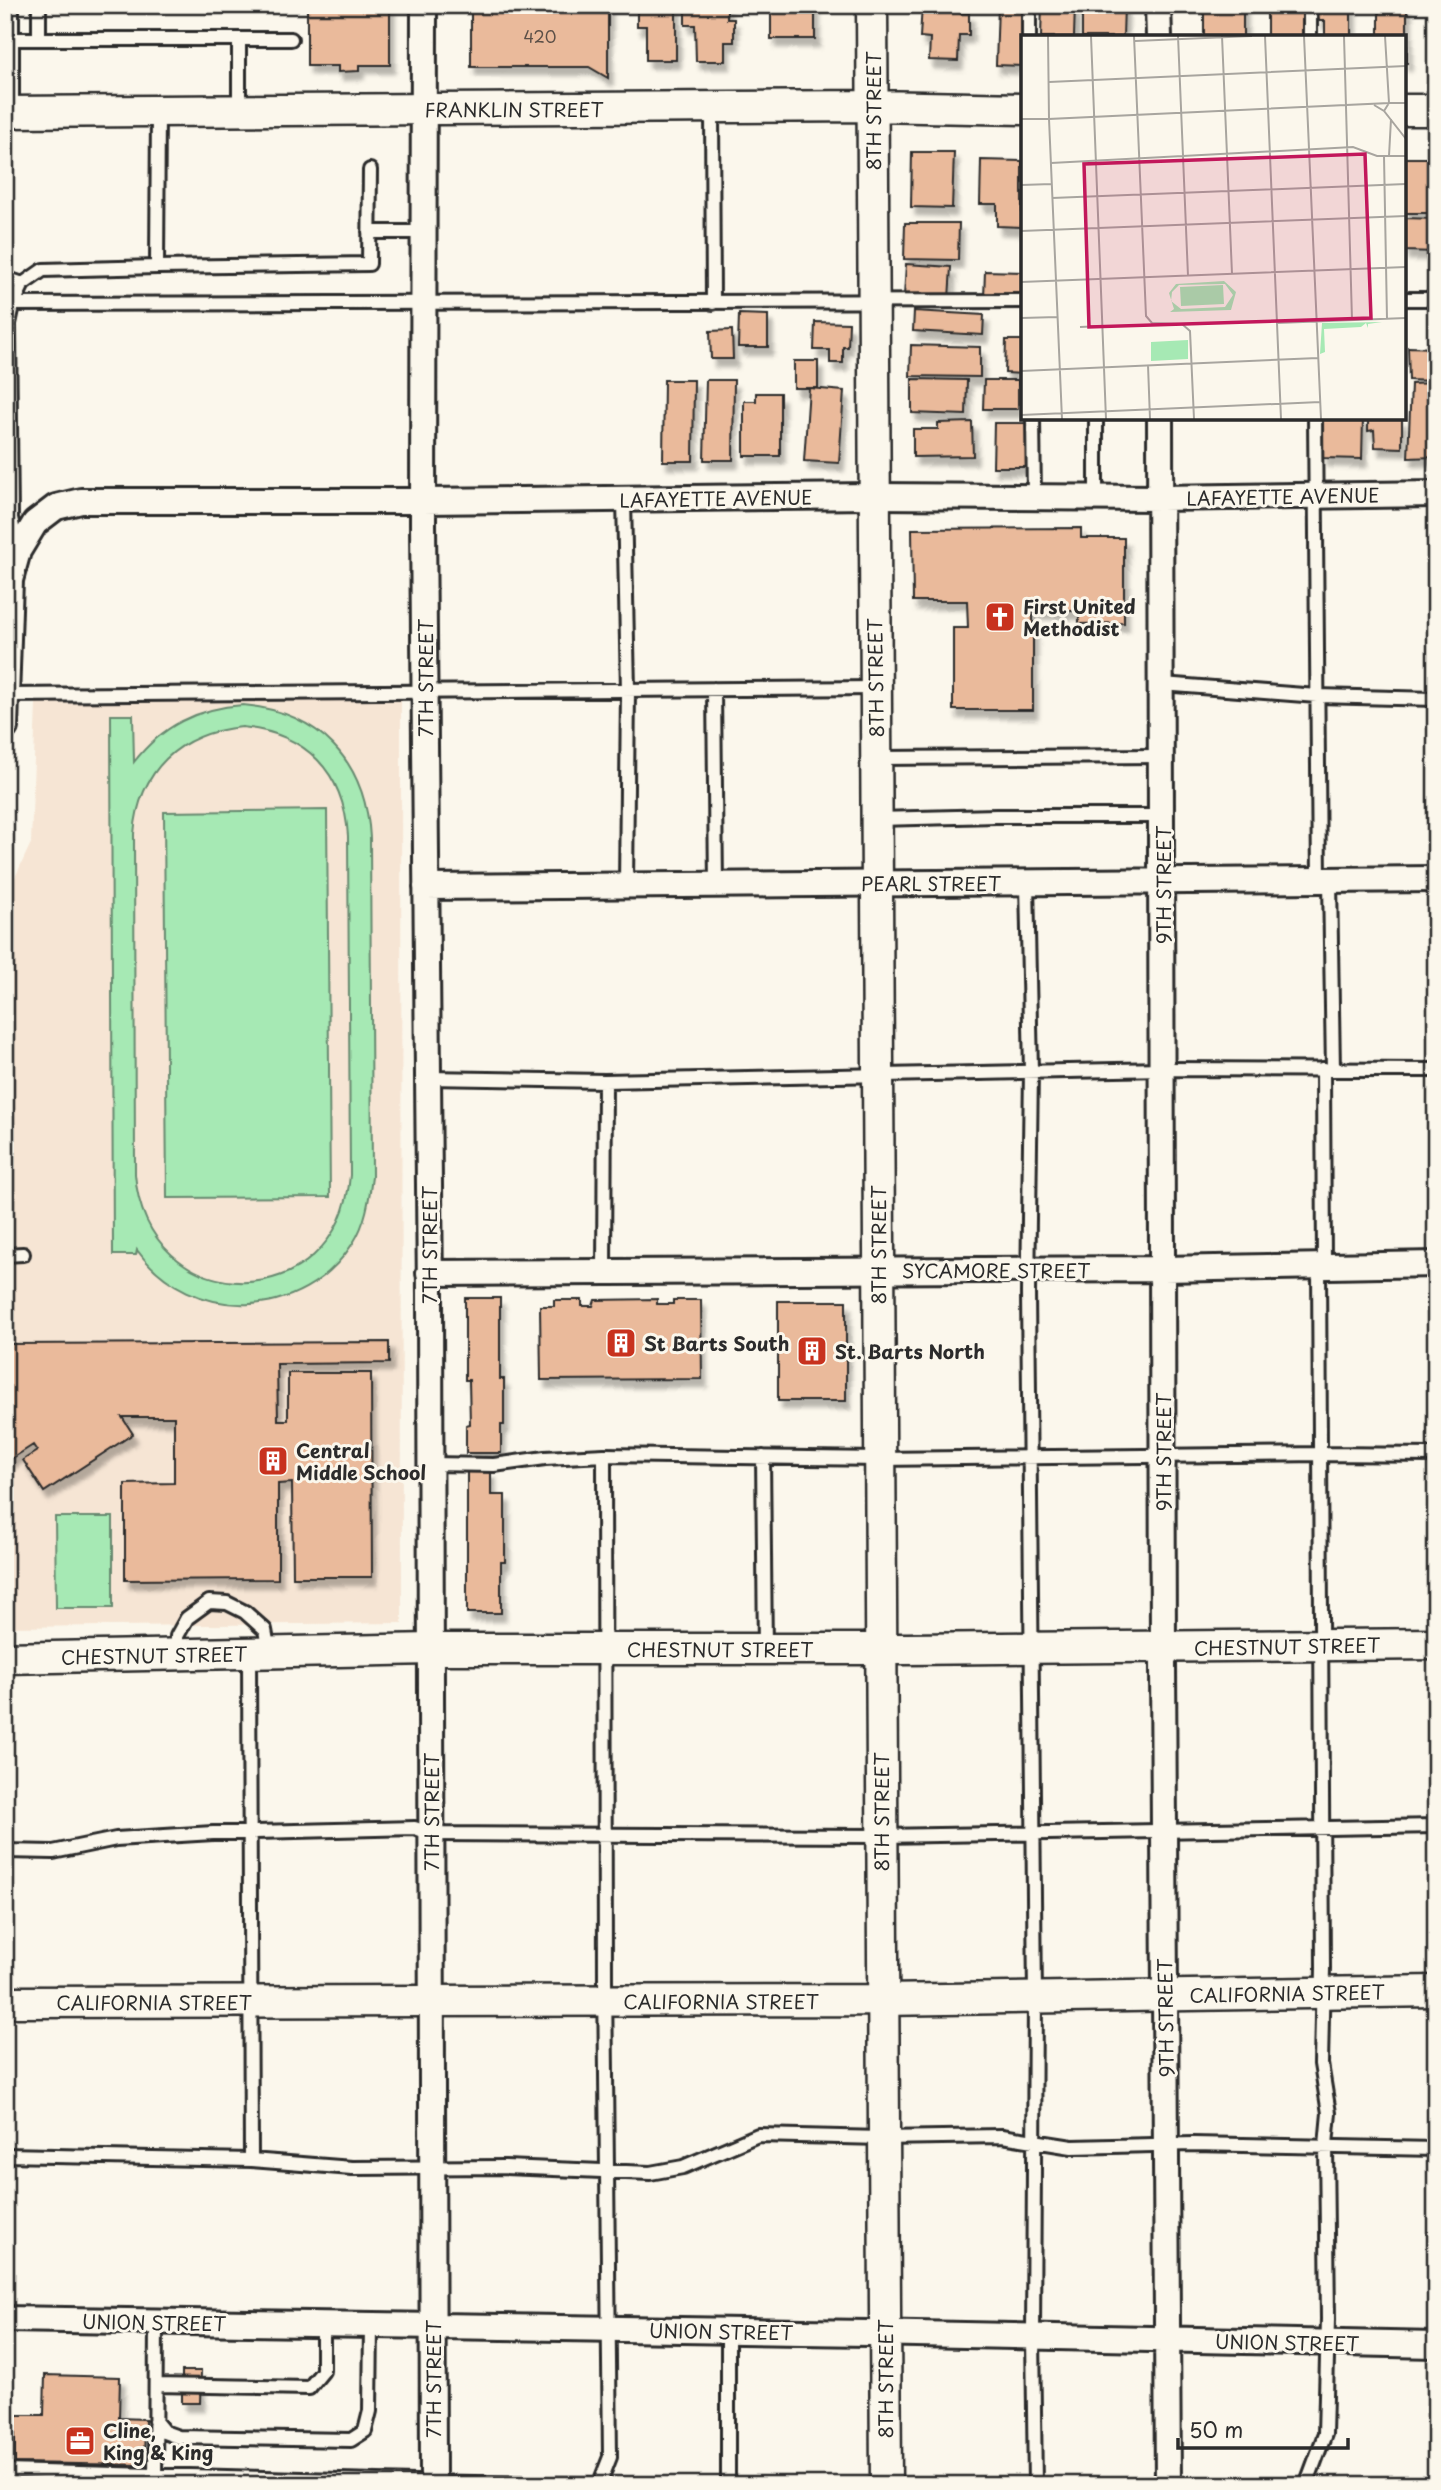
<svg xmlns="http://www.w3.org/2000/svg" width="1441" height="2490" font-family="'Playpen Sans',sans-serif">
	<defs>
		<filter id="shadow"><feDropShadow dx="4.5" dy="8" stdDeviation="2" flood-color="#0004"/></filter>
	</defs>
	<rect width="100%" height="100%" fill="#fbf7ec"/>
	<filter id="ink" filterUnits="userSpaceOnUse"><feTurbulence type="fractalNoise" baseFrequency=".0143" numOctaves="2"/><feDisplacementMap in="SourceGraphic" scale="14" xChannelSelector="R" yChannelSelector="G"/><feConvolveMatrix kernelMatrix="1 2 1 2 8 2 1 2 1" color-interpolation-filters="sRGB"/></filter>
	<g filter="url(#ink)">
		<!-- built -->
		<path fill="#f6e5d4" d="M401,699l1,924 -397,4v-728l26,-56 5,-140z"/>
		<!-- green -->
		<path fill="#a6e9b4" stroke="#688a70" stroke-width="2" fill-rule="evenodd" d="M243,705c76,7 123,56 127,133l2,339c-3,23 -6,46 -19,66 -50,79 -161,82 -216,7l-1,5h-23l-2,-540h22l1,47c28,-36 63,-54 109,-57zM242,727c64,6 102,45 106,109l2,339c-11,143 -203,143 -215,-1l-1,-340c5,-64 45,-101 108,-107z
			M327,810l3,387 -163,1 -3,-386z
			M55,1517h58v91h-57z"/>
		<!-- building -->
		<path fill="#eaba9b" stroke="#2b2b2b" stroke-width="2" filter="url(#shadow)" d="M307,5h83v60h-31v6l-21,1v-6h-31z
			M471,5h137v73l-19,-11h-118z
			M637,5h39v55h-30v-34h-9z
			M685,5h42v14h7v23h-9v19h-29l-1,-36h-10z
			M771,5h44v34h-44z
			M922,5h39l-1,8h9v22h-10l-1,26 -29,-1 1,-22 -10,-1z
			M998,5l28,1 -3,60 -27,-1z
			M1042,5h33l-1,32h-33z
			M1082,5h42l-1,32h-41z
			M1214,5h29v32h-39v-28h10z
			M1267,5h36v32h-36z
			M1318,5h33v32h-26v-16h-6z
			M1379,5h28v58h-3v-26h-25z
			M912,152h42l-2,56 -41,-1z
			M1404,158h32v55h-32z
			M981,160l41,1v66l-25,-1v-22h-17z
			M1404,218l32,1v33l-32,-1z
			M905,223h54l-1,37 -54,-1z
			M906,264l45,3 -2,32 -45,-3z
			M985,271l38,1v27l-39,-1z
			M914,311l70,4 -1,20 -70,-4z
			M739,314l29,1v32h-30z
			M815,322l34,1 -1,24h-5v16h-13v-13h-16z
			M732,330l1,29h-22l-1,-28z
			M1006,340h17v34l-18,-1z
			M911,345l69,2v30l-70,-1z
			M1408,347l27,1 -1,33 -25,-1z
			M794,361h24v27h-24z
			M912,379l55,1 -1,35 -54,-2z
			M664,380h30l-1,81h-30z
			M706,380h28l-1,80h-29z
			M984,380h34v29h-35z
			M1436,383v74l-28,1 3,-74z
			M809,388l35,3 -5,72 -35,-2z
			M756,393h24v63h-36v-55h12z
			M1323,418h40l-1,41 -39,-1z
			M1368,418h34v30l-27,-1 -1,-17 -6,1z
			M972,422l1,34 -60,1v-28h25v-6z
			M994,423h35v44h-36z
			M1081,528v10h43v85l-45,1v-13h-46v99h-80v-82h15l-1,-27h-54l-1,-72z
			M465,1298h35v81h4v46h-3v28h-35v-28l4,-1 -1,-44h-4z
			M657,1299v5h16v-4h28l1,79 -161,1 -1,-74h14v-6h28v6h11l2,-6z
			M778,1301h68v100h-68z
			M389,1342v21l-112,1 1,56h10v-47h83l1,204h-79l-1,-94 -14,1v95l-153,1v-96l49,-1v-66h-52l11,17 -89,58 -21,-32 14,-9 -4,-6 -28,18v-119z
			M467,1471h24v24h14v67h-4v51h-34z
			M182,2371h19l-1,32h-18z
			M45,2375l75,2 -1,41 26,1 -1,46 -129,-2v-48h29z"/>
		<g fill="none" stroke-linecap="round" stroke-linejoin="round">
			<!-- service casing -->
			<g stroke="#2b2b2b" stroke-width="18">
				<path id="service" d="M1029,5v32
					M1310,5v32
					M6,39h285
					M39,39v-34
					M239,39v72
					M712,108l1,195
					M369,232h55
					M157,267l212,-3 1,-94
					M5,278l18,6
					M1404,299h32
					M5,304l1018,-3
					M1033,418l1,79
					M1096,418v80
					M1315,418l4,462
					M624,499l4,191 -2,195
					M17,547l-6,-29 -2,-194 4,-19 10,-21 20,-14 114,-3 1,-156
					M1162,684l155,12 119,3
					M714,689l2,196
					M6,695l870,-7
					M877,758l285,-2
					M877,819l119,-3h167
					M1330,880l3,190
					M1027,883l4,188 -3,222 7,704 -2,339 2,149
					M1323,1069l1,197
					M428,1078l177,3 558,-12 273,1
					M5,1255l18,-1
					M604,1272l1,-191
					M763,1457l2,192
					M430,1464l64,1 51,-7 59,-3 275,4 443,-5 114,1
					M177,1654v-18l10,-18 22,-16 18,1 18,9 20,18 4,22
					M249,1654l2,506
					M5,1851l48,1 63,-13 97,-6 202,-5 16,6 450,2 555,-10
					M5,2155l246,5 101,8 153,-1 145,6 33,-6 75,-32 124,3 120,-2 70,11 121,-3 243,5
					M156,2385l153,3 14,-17v-46
					M155,2421l9,11 14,5 173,3 14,-9 5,-20 1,-85
					M5,2471l411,11 188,3
					M155,2485l1,-163
					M599,2485l11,-28 -5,-478 -1,-524
					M728,2485v-154
					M1306,2485l19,-51 3,-115 -2,-174 3,-32 -8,-49 2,-96 -4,-702"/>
			</g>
			<!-- minor casing -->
			<g stroke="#2b2b2b" stroke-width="30">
				<path id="minor" d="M424,5l-1,519 7,771 3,1190
					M1158,5l1,32
					M6,112v-107
					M1160,418l3,1247 5,820
					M5,727l5,-147 8,-29 17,-28 21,-16 25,-6h342l450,-5 288,2 275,-4
					M426,887l1010,-8
					M429,1273l734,-4 273,-5
					M5,2319l862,14 569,12"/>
			</g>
			<!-- tertiary casing -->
			<g stroke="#2b2b2b" stroke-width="35">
				<path id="tertiary" d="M872,5l14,2480
					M1404,110h32
					M5,112l868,-6 150,3
					M5,1658l426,-9h475l530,-5
					M5,2002l877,-2 554,-9"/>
			</g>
			<!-- service -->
			<use href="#service" stroke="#fbf7ec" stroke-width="12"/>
			<!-- minor -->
			<use href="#minor" stroke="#fbf7ec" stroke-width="24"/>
			<!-- tertiary -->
			<use href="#tertiary" stroke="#fbf7ec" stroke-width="30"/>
		</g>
	</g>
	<!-- icons -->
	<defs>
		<g id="church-square" transform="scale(1.575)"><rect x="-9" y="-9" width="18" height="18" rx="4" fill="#c8321e" stroke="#fbf7ec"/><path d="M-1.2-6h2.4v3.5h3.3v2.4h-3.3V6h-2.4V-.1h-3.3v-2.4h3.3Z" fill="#fff"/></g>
		<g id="building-square" transform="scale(1.575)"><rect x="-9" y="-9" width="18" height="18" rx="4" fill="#c8321e" stroke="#fbf7ec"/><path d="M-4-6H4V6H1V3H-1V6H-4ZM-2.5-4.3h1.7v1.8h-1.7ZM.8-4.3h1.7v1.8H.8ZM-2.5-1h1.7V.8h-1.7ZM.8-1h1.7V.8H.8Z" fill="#fff"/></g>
		<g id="office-square" transform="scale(1.575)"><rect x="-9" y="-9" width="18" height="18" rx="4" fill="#c8321e" stroke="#fbf7ec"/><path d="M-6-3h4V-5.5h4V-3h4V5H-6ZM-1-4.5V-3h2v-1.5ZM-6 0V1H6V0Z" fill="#fff"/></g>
	</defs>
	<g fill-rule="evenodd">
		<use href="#church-square" x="1000" y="617"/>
		<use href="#building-square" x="621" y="1343"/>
		<use href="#building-square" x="812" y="1351"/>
		<use href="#building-square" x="273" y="1461"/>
		<use href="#office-square" x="80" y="2441"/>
	</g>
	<g text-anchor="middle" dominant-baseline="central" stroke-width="6" stroke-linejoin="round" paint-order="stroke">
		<!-- number labels -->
		<g font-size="16" fill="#5b4f47">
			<text x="540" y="36">420</text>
		</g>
		<!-- street labels -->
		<g font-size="19" fill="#2b2b2b" stroke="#fbf7ec">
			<text x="514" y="109">FRANKLIN STREET</text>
			<text transform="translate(873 111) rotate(-90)">8TH STREET</text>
			<text transform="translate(1283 496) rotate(-1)">LAFAYETTE AVENUE</text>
			<text transform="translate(716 498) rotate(-1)">LAFAYETTE AVENUE</text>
			<text transform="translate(425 678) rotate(-90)">7TH STREET</text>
			<text transform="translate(875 678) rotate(-91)">8TH STREET</text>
			<text x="931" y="883">PEARL STREET</text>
			<text transform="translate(1163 885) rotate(-90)">9TH STREET</text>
			<text transform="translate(429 1245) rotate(-90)">7TH STREET</text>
			<text transform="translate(878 1245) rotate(-90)">8TH STREET</text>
			<text x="996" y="1270">SYCAMORE STREET</text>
			<text transform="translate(1163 1452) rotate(-90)">9TH STREET</text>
			<text transform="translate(1287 1646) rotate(-1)">CHESTNUT STREET</text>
			<text x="720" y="1649">CHESTNUT STREET</text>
			<text transform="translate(154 1655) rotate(-1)">CHESTNUT STREET</text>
			<text transform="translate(431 1812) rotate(-90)">7TH STREET</text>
			<text transform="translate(881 1812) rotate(-90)">8TH STREET</text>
			<text transform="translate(1287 1993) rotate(-1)">CALIFORNIA STREET</text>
			<text x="721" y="2001">CALIFORNIA STREET</text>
			<text x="154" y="2002">CALIFORNIA STREET</text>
			<text transform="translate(1165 2018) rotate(-91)">9TH STREET</text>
			<text transform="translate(154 2322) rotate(1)">UNION STREET</text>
			<text transform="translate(721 2331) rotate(1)">UNION STREET</text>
			<text transform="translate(1287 2342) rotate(1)">UNION STREET</text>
			<text transform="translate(433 2379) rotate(-90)">7TH STREET</text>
			<text transform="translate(885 2379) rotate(-90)">8TH STREET</text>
		</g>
		<!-- poi labels -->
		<g font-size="19" font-weight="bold" fill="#2b2b2b" stroke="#fbf7ec" text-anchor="start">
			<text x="1023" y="606">First United<tspan x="1023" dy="22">Methodist</tspan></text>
			<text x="644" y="1343">St Barts South</text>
			<text x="835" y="1351">St. Barts North</text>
			<text x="296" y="1450">Central<tspan x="296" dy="22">Middle School</tspan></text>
			<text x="103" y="2430">Cline,<tspan x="103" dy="22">King &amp; King</tspan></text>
		</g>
	</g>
	<!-- overview -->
	<g transform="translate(1021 35)">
		<rect width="385" height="385" fill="#fbf7ec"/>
		<path d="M203,246l12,11 -5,18 -61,2 4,-3 -5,-16 7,-9zM204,249l8,11 -8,12 -44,2 -10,-8 1,-9 7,-7zM202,250l1,19 -43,2 -1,-19zM361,287l-14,2v4l-2,-5 -5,4 -37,2 1,23 -5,2 2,-31zM167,305v19l-37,2v-19z" fill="#a6e9b4" fill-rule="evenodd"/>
		<path fill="none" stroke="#a8a59f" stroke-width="2" d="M70,1l15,383M113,1l12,280 6,7 30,1 8,7 4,88M157,1l10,240M201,1l10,238M244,1l16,383M283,1l17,383M323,1l8,284M114,6l117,-5M28,47l357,-16M353,70l10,6 22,28M363,76l5,-8h17M0,84h28l-1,-83M363,121l3,163M368,121l2,-37M30,128l302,-16 24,9h29M0,150l31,-1M31,163l354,-14M0,196l385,-15M0,247l385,-15M0,283l37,-1M256,288l129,-5M59,292l22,-1M127,330l2,54M0,336l297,-13M0,380l299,-13M41,384l-13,-300 340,-16 -4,-67"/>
		<path fill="#c2185b" fill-opacity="0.15" stroke="#c2185b" stroke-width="3.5" d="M344,119l6,164 -282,9 -5,-163z"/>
		<rect width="385" height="385" fill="none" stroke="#2b2b2b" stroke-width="3.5"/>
	</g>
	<!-- margin -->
	<rect width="1441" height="2490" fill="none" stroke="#fbf7ec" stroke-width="28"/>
	<rect x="14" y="14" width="1413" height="2462" fill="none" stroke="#2b2b2b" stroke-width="2.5" filter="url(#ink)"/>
	<!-- scale -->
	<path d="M1178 2438v10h170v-10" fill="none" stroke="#2b2b2b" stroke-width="3.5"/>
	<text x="1189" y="2438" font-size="21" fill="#2b2b2b" stroke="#fbf7ec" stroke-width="5" paint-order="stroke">50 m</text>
</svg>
